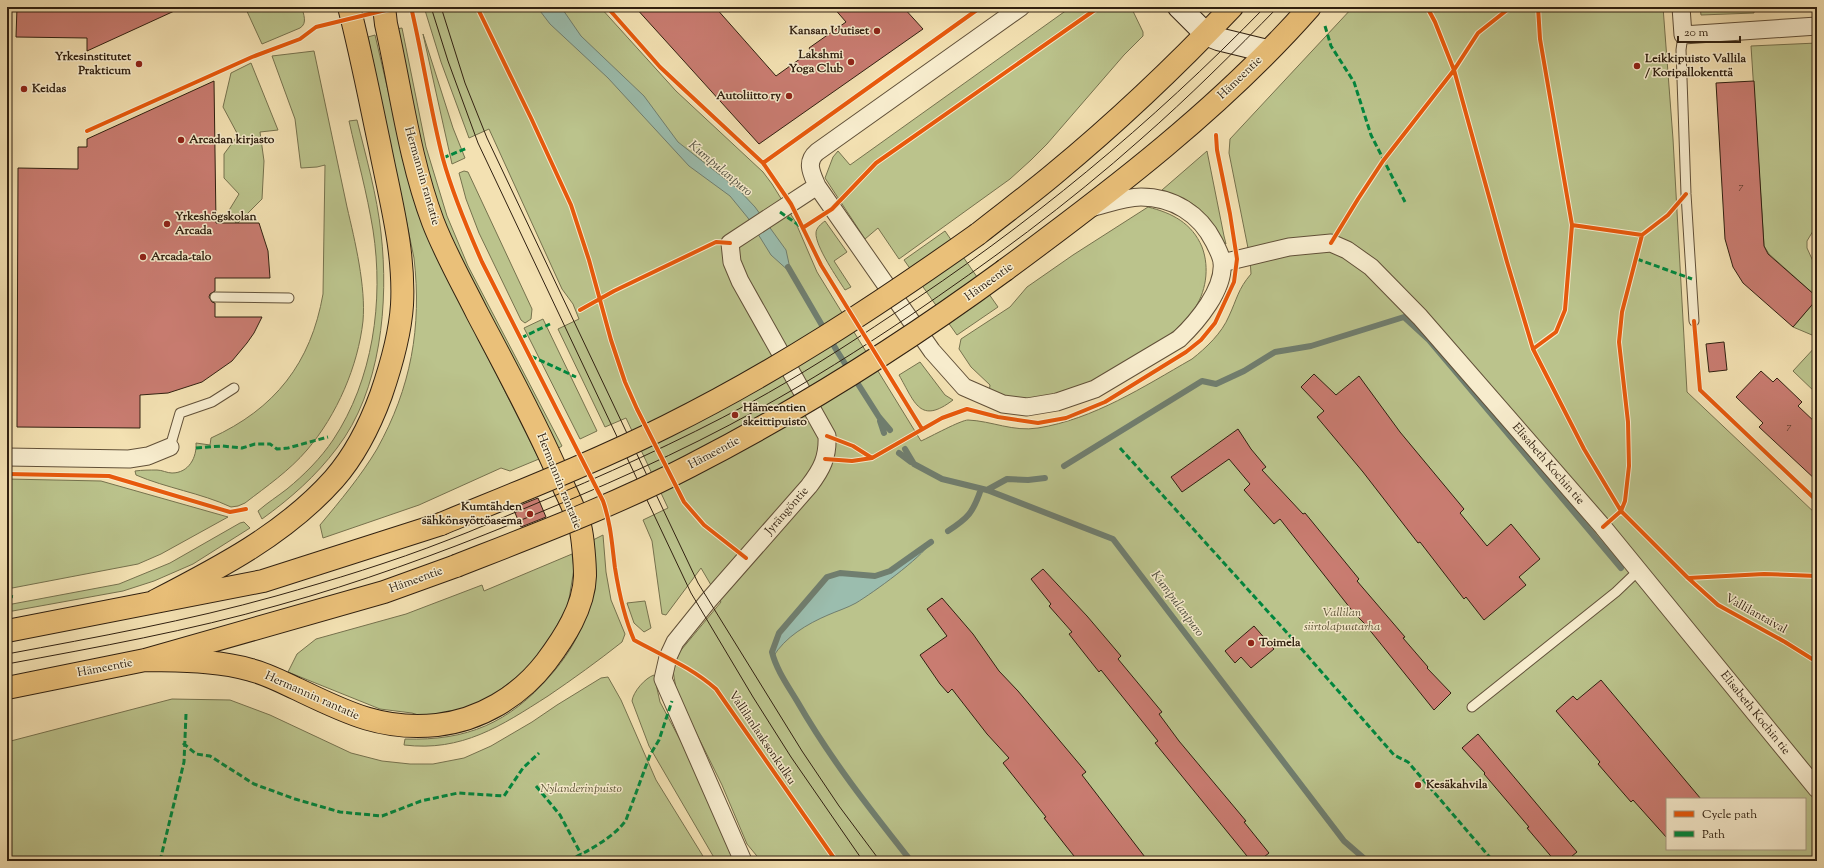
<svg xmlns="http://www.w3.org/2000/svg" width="1824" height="868" font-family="'Sorts Mill Goudy',serif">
	<rect width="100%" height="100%" fill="#f3e1b2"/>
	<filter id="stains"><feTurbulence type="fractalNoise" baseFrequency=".005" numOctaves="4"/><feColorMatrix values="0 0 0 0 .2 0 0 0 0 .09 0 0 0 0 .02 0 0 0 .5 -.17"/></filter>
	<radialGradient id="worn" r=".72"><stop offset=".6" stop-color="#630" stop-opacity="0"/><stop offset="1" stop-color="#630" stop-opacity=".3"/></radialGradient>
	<!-- green -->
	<path fill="#bbc38c" stroke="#76724e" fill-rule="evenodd" d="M245,7h57c1,7 6,16 -2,21l-38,16z
		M424,7h176l76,84 87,81 9,12 23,37 22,51 104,169c9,-4 40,-21 47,-21 24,1 45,12 70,8 56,-9 105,-41 154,-69 14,-11 30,-26 37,-43 8,-17 9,-27 22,-42l-1,-16 -21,-105 1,-14 123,-132h310l10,132 14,253 130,123v346h-1056l-14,-17 -25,-59 -45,-91 -4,-23 4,-16 44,-53 -20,-34 -35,47 -4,-1 -10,-73 -9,-21 25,-12 -42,-90 -21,9 -47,-98 21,-10 -6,-15 -11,-15 -73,-160 -20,9 -28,-76zM1667,799h138v50h-138z
		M1071,7h60l12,25v4l-19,19 -77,89 -16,16 -21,19 -111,80 -21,-31 -13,11 -40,-61 8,-21 5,-6 12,14z
		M1700,7h54v6l-53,2z
		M402,28l24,119 21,69 21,50 94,180 -5,3 -92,-176 -34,-84 -35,-160z
		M423,34l30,94 12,30 -13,6z
		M375,35l28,120 81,195 55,109 -29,12 -9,-3 -82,37 -96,33 -3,-13c20,-24 41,-49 57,-76 34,-61 45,-122 37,-191l-46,-221z
		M1817,43v185l-4,3 -6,10v7l10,22v27l-48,-43 -5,-8 -13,-200z
		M314,51c11,52 22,104 33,156 8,34 19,80 16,114 -5,45 -26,94 -56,129 -18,21 -40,36 -62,53l-7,3 -7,1c-30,-14 -65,-19 -95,-32l-1,-4c7,-1 15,-1 22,-1 5,0 10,3 15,3 17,0 25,-16 24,-30l14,2 1,-7c64,-29 100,-75 112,-144l2,-129 -8,2 -16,1 -6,-49 -23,-63z
		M251,63l27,67 -18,2 4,29 -2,38 -24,24h-2l-8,-11 11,-18 -15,-16v-24l14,-19 -15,-28 8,-34z
		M357,120c9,37 20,75 24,113 8,69 0,158 -44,215 -21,28 -46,50 -75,71l-4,-8c9,-8 20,-15 29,-22 17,-14 34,-31 46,-49 40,-60 51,-139 40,-210 -6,-37 -16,-73 -24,-109z
		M1207,151l17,85 2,8c-9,-7 -13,-19 -20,-28 -11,-14 -28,-20 -44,-26z
		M464,171l4,1 64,137 -1,10 -6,4 -4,-3 -42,-87 -13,-34 -7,-26z
		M1148,207c24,6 44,16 54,40 8,21 4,46 -9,64 -19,26 -52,43 -80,59 -8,4 -16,10 -24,13 -16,7 -33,11 -50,14 -5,1 -12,4 -18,3 -10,0 -22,-5 -32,-7l1,-8 -19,-18 -12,-18 2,-10 49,-32 17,-20 46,-32z
		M825,221l22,31 -13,9 17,26 -6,3c-7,-11 -30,-44 -29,-57 0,-5 5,-9 9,-12z
		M945,231l53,76 -41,28 -53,-75z
		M1817,299v30l-5,6 -19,-8z
		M543,319l54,112 -17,8 -56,-111z
		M1817,345v49l-24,-23z
		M920,362l25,33 8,5c-33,25 -38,3 -54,-25z
		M7,479l94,2 127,36 -67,37 -23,10 -131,25z
		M244,522l6,6 -57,36 -39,17 -31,10 -116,21v-7l112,-21 51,-21 70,-40z
		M603,535l3,37 5,28 14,34 -3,8c-24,19 -49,37 -74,54 -47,30 -86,56 -144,49l1,-6c62,2 104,-16 145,-63 14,-16 28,-36 34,-57 3,-7 2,-17 3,-24 2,-19 4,-37 6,-55z
		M572,554l2,15 -6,36 -16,30 -25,34 -35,27 -31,15 -37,6 -12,-4 -32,-4 -92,-37 9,-18 19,-15 90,-25 76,-29 2,6z
		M645,601l6,27 -7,4 -10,-9 -7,-20z
		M654,675l6,27 26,49 50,110h-20l-67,-115 -17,-45c1,-9 13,-23 22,-26z
		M608,677l13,23 35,80 50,81h-699v-119l165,-43 58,1 40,15 81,38 31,8 28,3h23l31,-6 27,-12 41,-24 25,-17 44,-27z"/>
	<!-- water -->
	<path fill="#9bbdae" stroke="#707e6f" d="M537,7h24l20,29 63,60 34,46 61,48 16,17 31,43 5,23 -20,-18 -23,-37 -18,-22 -41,-30 -81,-88 -58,-54z
		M931,542c-11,17 -57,50 -75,61 -9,5 -19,8 -28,12 -21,9 -43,22 -55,42l-1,-5 7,-19 48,-56 13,-4 35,3 15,-5z"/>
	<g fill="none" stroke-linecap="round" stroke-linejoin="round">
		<!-- stream -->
		<path stroke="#707e6f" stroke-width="6" d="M788,267l49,84 42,66 11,13
			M880,421l4,12
			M905,449l9,15 28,15 45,11 126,49 231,302 23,20
			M899,453l12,9
			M1064,466l138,-85 14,3 28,-13 31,-19 36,-6 93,-29 25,23 192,228
			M987,490l20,-11 21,1 17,-2
			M948,531c20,-13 25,-18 33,-42
			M911,861c-42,-53 -80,-101 -114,-160 -9,-15 -21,-32 -25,-49l7,-19 48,-56 13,-4 35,3 15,-5 41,-29"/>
	</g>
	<!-- building -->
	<path fill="#c97c71" stroke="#302010" d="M17,7h166l-96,44v-13l-71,-1z
		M635,7h80l61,69 35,-25 -2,-3 37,-26 -13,-15h70l20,22 -164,115z
		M214,81l2,142h43l9,28 2,27h-55v13l-5,3 -1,3 3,5 3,1v14h47l-8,16 -7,10 -15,18 -30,21 -34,11 -28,2v33l-123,-1 1,-259 60,1v-22h9v-8z
		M1754,81l10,165 4,8 49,43v2l-24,28 -50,-44 -10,-16 -8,-28 -9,-156z
		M1724,342l3,28 -18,2 -3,-28z
		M1761,371l12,11 4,-4 25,24 -4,4 19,18v57l-58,-54 4,-4 -27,-26z
		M1314,374l22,21 23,-19 41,56 64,77 -4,4 27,33 24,-22 29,35 -21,18 7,8 -42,35 -18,-23 -2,2 -44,-57 -2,1 -55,-71 -46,-55 7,-6 -23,-24z
		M1238,429l13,20 15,18 -4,3 41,44 2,-1 54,66 -2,2 48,56 -2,1 25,29 -1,1 24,25 -17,17 -70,-87 -10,-10 -74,-94 -6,5 -30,-34 6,-6 -21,-25 -47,33 -11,-15z
		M538,498l8,19 -25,10 -8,-19z
		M1043,569l44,47 34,40 -3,3 44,53 -3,2 20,27 67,80 -2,1 25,31 -10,8h-8l-96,-118 3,-2 -57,-71 -2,2 -30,-38 3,-2 -23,-26 2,-2 -20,-25z
		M942,598l31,36 26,37 19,20 68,81 -4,3 66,86h-70l-12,-15 -22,-28 2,-1 -43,-54 6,-5 -22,-24 -35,-45 -4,4 -8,-9 -20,-29 27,-19 -20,-27z
		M1254,626l20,23 -23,19 -10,-11 -6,6 -10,-12z
		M1601,680l100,119h-34v39l-34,-38 -2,2 -33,-38 2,-2 -44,-51 17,-15 4,4z
		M1478,734l99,118 -11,9h-11l-28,-33 2,-1 -45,-53 1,-1 -23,-25z"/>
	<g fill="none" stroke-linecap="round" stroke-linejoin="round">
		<!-- lane casing -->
		<g stroke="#615038" stroke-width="11">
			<path id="lane" d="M1683,35l-2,15 5,144 8,127
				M215,297l74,1
				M170,447l10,-34 32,-11 22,-14
				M1472,707l144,-115 23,-22"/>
		</g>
		<!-- street casing -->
		<g stroke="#615038" stroke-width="19">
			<path id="street" d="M1021,7l-204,145c-12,10 -5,22 0,34l115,165 32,36 39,17 24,3 30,-5 38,-13 84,-50c18,-17 46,-50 43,-77 -1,-7 -5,-14 -8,-20 -14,-28 -41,-45 -73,-45 -17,0 -34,7 -50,11
				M1681,7l2,28 134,-9
				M1222,263l67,-16 42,-4 16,7 24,17 49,50 183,210 214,262
				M7,457l122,2 19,-3 22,-9
				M743,861l-80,-182 5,-22 7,-15 33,-41 101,-115c13,-17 19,-29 18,-50l-87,-155 -8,-19 -2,-19 87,-57"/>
		</g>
		<!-- secondary casing -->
		<g stroke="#302010" stroke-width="24">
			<path id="secondary" d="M1179,7l27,27 12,5 49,12"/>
		</g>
		<!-- primary casing -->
		<g stroke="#302010" stroke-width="24">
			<path id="primary" d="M978,234c25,-20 51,-39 76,-60 63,-52 122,-108 178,-167
				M1005,270c107,-79 216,-162 305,-263
				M155,601c64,-33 130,-67 179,-122 21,-24 36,-54 47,-84 10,-29 19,-59 21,-90 3,-53 -12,-107 -22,-158 -10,-47 -19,-94 -31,-140
				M7,631l256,-50 178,-57
				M145,660c35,1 72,0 106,10 16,4 31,12 46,19 48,23 85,42 140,36 43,-5 82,-28 109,-63 18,-24 38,-54 39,-86 0,-11 -2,-39 -5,-50 -5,-18 -15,-35 -22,-52 -24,-55 -53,-108 -81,-161 -15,-30 -32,-60 -44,-91 -24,-64 -32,-132 -47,-198l-2,-17
				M7,688l138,-28 239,-68 72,-26"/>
		</g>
		<!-- lane -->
		<use href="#lane" stroke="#f7eccd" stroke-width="9"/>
		<!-- street -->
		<use href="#street" stroke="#f7eccd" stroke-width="17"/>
		<!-- secondary -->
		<use href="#secondary" stroke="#f7eccd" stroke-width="22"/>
		<!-- primary -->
		<use href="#primary" stroke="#eac079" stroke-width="22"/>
		<!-- tram -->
		<path stroke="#302010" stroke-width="1" d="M431,7l17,54 30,82 213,450 62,104 38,60 72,104
			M441,7l24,76 22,55 211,445 104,168 37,55 41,55
			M7,654c90,-17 180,-33 269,-58 57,-16 116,-34 172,-56 27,-10 53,-22 80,-33 76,-32 150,-65 222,-104 49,-27 96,-57 142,-88 137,-90 258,-190 373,-308
			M7,664c91,-17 182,-33 272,-59 80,-22 158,-51 235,-82 83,-34 166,-70 245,-114 51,-28 101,-60 149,-92 81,-55 160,-113 233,-178 48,-42 93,-87 137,-132"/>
		<!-- primary-bridge casing -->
		<g stroke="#302010" stroke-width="24" stroke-linecap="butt">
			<path id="primary-bridge" d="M441,524c75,-31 152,-61 226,-98 109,-54 211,-121 311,-192
				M456,566c79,-31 159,-61 234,-100 111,-57 214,-122 315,-196"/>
		</g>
		<!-- primary-bridge -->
		<use href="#primary-bridge" stroke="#eac079" stroke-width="22"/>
		<!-- quiet -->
		<path stroke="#00873e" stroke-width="3" stroke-dasharray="6 3" stroke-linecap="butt" d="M1325,26l6,20 23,36 17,53 34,67
			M443,158l24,-10
			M780,212l20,14
			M1637,259l55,20
			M521,338l29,-14
			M531,356l45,21
			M196,448l26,-2 20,2 13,-4h15l7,5 11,-1 40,-11
			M1120,448l179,198 95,109 14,7 85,99
			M7,596l7,1
			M183,743l13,11 14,2 44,28 41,15 45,13 42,4 39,-15 37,-8 46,3 19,-28 16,-15
			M536,786l24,29 21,39
			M160,861l24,-99 2,-48
			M568,861c18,-9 47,-24 58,-41l24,-65 9,-15 13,-39"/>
		<!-- cycleway casing -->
		<g stroke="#f7eccd" stroke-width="6">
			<path id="cycleway" d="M411,7c12,50 19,102 32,152 10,36 24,69 39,103l121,239c8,23 9,44 12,67 4,25 9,49 19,72 29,16 57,27 82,49l120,172
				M477,7l54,111 40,87 18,55 22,80 14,42 12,27 47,93 20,23 42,33
				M607,7l53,60 103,96 28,41 30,61 101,164
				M1427,7l8,15 19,48 53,192 26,87 51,100 37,62
				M87,131l165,-74 48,-18 16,-12 82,-20
				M763,163l218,-156
				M1572,225l70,10
				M804,227l28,-18 44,-46 223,-156
				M1331,243l27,-44 25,-38 71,-91 24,-37 29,-23 9,-3
				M580,310l34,-19 102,-49 14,1
				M1694,321l6,69 117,111
				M1533,349l23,-17 9,-22 7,-85 -32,-186 -2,-32
				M827,436l26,10 19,12
				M825,459l27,2 20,-3 70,-40 25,-9 31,8 40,6 28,-5 39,-16 81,-50 15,-12 14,-17 19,-41 3,-23 -7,-45 -13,-64 -1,-15
				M7,474l102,2 121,36 16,-3
				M1621,511l4,-10 4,-35 -1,-44 -9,-80 3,-30 20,-77 26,-20 18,-21
				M1603,527l18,-16 67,67 30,27 67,37 32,20
				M1688,578l76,-4 53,2"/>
		</g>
		<!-- cycleway -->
		<use href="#cycleway" stroke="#e8590c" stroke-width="4"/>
	</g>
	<!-- markers -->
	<g fill="#8f2418" stroke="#f7eccd" stroke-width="1.5">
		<circle cx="877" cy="31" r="4"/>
		<circle cx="851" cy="62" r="4"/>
		<circle cx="139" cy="64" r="4"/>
		<circle cx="1637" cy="66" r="4"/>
		<circle cx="24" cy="89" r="4"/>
		<circle cx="789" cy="96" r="4"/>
		<circle cx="181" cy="140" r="4"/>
		<circle cx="167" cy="224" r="4"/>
		<circle cx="143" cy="257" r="4"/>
		<circle cx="735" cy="415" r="4"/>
		<circle cx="530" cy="514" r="4"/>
		<circle cx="1251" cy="643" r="4"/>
		<circle cx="1418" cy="785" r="4"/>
	</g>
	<g text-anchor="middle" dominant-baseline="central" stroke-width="3" stroke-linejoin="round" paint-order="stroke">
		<!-- number labels -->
		<g font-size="10" fill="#563728">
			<text x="1741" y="186">7</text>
			<text x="1789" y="426">7</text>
		</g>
		<!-- poi labels -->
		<g font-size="12" font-weight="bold" fill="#302010" stroke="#f7eccd" text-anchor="start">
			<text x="869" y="31" text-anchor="end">Kansan Uutiset</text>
			<text x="843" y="55" text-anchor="end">Lakshmi<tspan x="843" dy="14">Yoga Club</tspan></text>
			<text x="131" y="57" text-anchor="end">Yrkesinstitutet<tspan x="131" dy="14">Prakticum</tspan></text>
			<text x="1645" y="59">Leikkipuisto Vallila<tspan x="1645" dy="14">/ Koripallokenttä</tspan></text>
			<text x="32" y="89">Keidas</text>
			<text x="781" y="96" text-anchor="end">Autoliitto ry</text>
			<text x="189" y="140">Arcadan kirjasto</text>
			<text x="175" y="217">Yrkeshögskolan<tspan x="175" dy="14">Arcada</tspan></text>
			<text x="151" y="257">Arcada-talo</text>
			<text x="743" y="408">Hämeentien<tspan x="743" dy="14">skeittipuisto</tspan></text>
			<text x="522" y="507" text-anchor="end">Kumtähden<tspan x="522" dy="14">sähkönsyöttöasema</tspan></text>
			<text x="1259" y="643">Toimela</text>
			<text x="1426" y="785">Kesäkahvila</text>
		</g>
		<!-- street labels -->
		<g font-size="12" fill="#302010" stroke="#f7eccd">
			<text transform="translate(1240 78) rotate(-44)">Hämeentie</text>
			<text transform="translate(422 176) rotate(74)">Hermannin rantatie</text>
			<text transform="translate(989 282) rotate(-36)">Hämeentie</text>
			<text transform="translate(714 453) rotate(-28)">Hämeentie</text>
			<text transform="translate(1548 464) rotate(49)">Elisabeth Kochin tie</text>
			<text transform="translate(559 481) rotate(68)">Hermannin rantatie</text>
			<text transform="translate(787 511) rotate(-49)">Jyrängöntie</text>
			<text transform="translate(416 580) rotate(-20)">Hämeentie</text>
			<text transform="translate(1756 614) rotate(29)">Vallilantaival</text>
			<text transform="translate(105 668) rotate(-11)">Hämeentie</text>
			<text transform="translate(312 696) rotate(24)">Hermannin rantatie</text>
			<text transform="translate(1755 713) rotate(51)">Elisabeth Kochin tie</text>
			<text transform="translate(762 738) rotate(56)">Vallilanlaaksonkulku</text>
		</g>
		<!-- park labels -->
		<g font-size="12" font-style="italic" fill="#5a5135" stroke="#f7eccd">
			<text x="1342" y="613">Vallilan<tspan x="1342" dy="14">siirtolapuutarha</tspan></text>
			<text x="581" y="789">Nylanderinpuisto</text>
		</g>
		<!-- water labels -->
		<g font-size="13" font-style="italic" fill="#504f3f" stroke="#f7eccd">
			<text transform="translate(720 169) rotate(40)">Kumpulanpuro</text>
			<text transform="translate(1177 604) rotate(53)">Kumpulanpuro</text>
		</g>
	</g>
	<!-- margin -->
	<rect width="1824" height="868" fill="none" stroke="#f3e1b2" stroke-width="24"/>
	<rect x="8" y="8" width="1808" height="852" fill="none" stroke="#302010" stroke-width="2"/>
	<rect x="12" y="12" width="1800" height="844" fill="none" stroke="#302010"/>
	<!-- legend -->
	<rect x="1666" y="798" width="140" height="52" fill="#f7eccd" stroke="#a79a81"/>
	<rect x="1674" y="811" width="20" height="6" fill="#e8590c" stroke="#a79a81"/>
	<text x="1702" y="818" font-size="12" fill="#302010">Cycle path</text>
	<rect x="1674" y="831" width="20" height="6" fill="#00873e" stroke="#a79a81"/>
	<text x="1702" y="838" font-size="12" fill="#302010">Path</text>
	<!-- scale -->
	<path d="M1678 36v6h62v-6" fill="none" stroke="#302010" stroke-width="2"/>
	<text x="1684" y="36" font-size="12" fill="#302010" stroke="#f7eccd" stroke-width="3" paint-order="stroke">20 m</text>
	<rect width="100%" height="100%" filter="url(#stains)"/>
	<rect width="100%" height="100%" fill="url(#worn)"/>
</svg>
